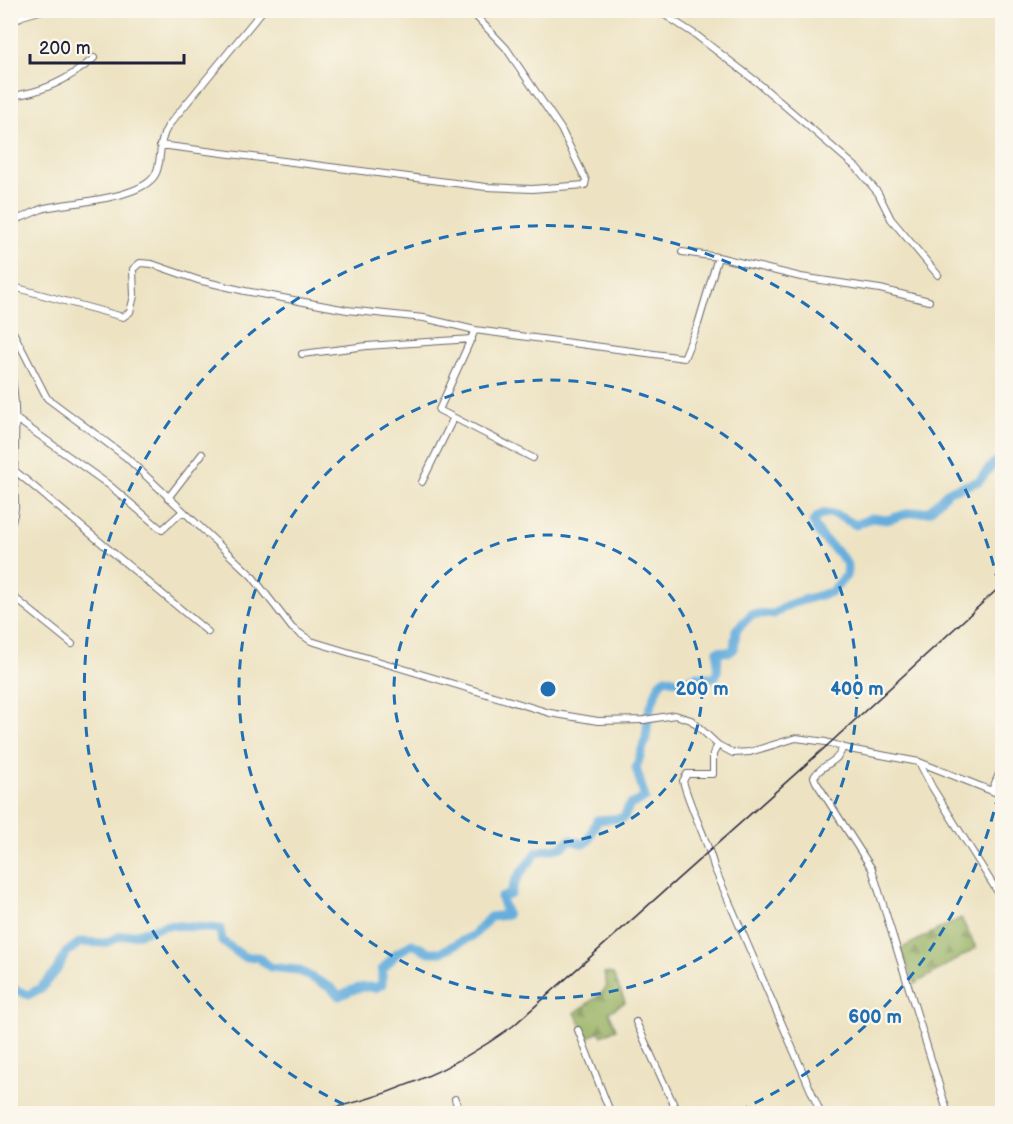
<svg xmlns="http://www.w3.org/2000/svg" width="1013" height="1124" font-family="'Balsamiq Sans',sans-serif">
	<defs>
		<pattern id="forest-firs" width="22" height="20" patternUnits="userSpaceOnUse" patternTransform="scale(1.5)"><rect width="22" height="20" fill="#98b264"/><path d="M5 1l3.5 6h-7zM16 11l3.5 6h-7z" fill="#7c9054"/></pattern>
	</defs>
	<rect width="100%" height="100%" fill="#fbf7ec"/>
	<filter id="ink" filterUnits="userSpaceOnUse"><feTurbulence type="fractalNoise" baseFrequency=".0167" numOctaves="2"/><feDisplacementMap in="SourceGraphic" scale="12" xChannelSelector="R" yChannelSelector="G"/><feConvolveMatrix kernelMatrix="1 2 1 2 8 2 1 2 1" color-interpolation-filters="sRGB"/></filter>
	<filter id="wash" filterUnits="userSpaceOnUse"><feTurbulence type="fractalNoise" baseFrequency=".008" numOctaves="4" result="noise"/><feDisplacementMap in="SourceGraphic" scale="24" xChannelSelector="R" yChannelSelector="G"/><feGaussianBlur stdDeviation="1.35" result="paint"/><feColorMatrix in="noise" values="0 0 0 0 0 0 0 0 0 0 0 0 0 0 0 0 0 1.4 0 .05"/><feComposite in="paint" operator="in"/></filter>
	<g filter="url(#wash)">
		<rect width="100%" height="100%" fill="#ede3c3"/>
		<!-- forest -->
		<path fill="url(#forest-firs)" stroke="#5d6a50" stroke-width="1.5" d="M961,918l15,30 -61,36 -15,-35z
			M604,973l9,1 12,28 -16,10 7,17 -14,7 -3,-5 -11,7 -13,-25 27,-20 5,-7z"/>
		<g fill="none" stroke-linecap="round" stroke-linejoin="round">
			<!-- river -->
			<path stroke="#66aedd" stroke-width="9" d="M10,994l7,-4 11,5 13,-7 15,-17 10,-18 14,-11 25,1 16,-7 15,-2 32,-9 52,4 2,12 22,16h14l12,10 28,3 33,18 8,8c12,-6 23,-11 36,-8l7,-4v-14l15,-17 15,-9 17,8h12l33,-17 16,-18 17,-2 -6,-17 10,-4c3,-17 16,-28 26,-42l25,-5 8,-7 14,4 4,-3 9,-21 26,-2 7,-13 15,-7 -9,-30 10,-30 3,-27 11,-29 6,-4 15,4 16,-6 17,2 3,-5 1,-22 12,1 4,-3 2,-19 16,-16h22l16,-10 41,-12 15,-16 2,-10c-9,-17 -28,-25 -35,-44 11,-18 29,-4 43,3l15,-7 16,2 22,-7 20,-2 20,-20 30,-10 15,-18 8,-5"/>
		</g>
	</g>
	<g filter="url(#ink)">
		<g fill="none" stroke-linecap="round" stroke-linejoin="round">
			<!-- street casing -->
			<g stroke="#69666b" stroke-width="8">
				<path id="street" d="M657,10l39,25 61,47 100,86 21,25 13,26 47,56
					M10,24l12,-8 21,-6
					M10,96c32,-3 60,-17 84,-38
					M160,145l326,42 46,2 53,-4 1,-5 -25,-51 -55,-81 -36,-38
					M10,220c13,0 23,-9 35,-12 26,-6 96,-9 110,-33 8,-13 2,-32 13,-49l95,-116
					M682,252l36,5
					M10,286l113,31 7,-5 4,-16 -1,-27 7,-6 12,1 46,16 47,11 102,19 77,8 51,12 209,28 14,-34 20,-67 83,20 79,12 49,12
					M10,326l37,72 79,59 126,119 40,52 19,13 239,72 48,8 46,-1 31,-5 16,5 27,25 15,8 17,-1 46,-14 30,4 23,7 70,13 83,33
					M475,330l-36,80 94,48
					M302,354l65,-8 105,-7
					M10,368c8,35 5,72 4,108 -1,18 5,32 -4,50
					M15,418l94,67 53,45 20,-18
					M14,470l194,162
					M422,482l31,-63
					M168,498l34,-44
					M10,594l62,50
					M718,745l-5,9v20h-26l-4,7c8,30 24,57 31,86l107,247
					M842,747c-1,15 -21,17 -28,30l2,5 56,87 76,245
					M919,762l13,25 70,112
					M992,790l10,-23
					M636,1022l42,92
					M578,1030l33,84
					M455,1099l5,15"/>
			</g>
			<!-- street -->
			<use href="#street" stroke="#fff" stroke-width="6"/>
			<!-- rail -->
			<path stroke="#22223b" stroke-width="1.5" d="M304,1114c78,-14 144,-41 209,-88l317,-283 172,-158"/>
		</g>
	</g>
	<!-- distance rings -->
	<g fill="none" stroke="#1f6fb2" stroke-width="3" stroke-dasharray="10 8">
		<circle cx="548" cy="689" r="154"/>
		<circle cx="548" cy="689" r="309"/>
		<path d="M1002 777A463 463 0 0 1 736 1112M360 1112A463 463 0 1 1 1002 601"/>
	</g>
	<circle cx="548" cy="689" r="9" fill="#1f6fb2" stroke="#fbf7ec" stroke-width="3"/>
	<g font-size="18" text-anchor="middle" font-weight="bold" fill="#1f6fb2" stroke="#fbf7ec" stroke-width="4.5" stroke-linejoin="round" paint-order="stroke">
		<text x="702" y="695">200 m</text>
		<text x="857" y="695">400 m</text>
		<text x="875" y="1023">600 m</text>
	</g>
	<!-- margin -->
	<rect width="1013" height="1124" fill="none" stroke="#fbf7ec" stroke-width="36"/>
	<!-- scale -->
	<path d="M30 54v9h154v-9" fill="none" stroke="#22223b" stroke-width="3"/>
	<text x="39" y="54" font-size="18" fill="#22223b" stroke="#fbf7ec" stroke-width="4.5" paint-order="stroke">200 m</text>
</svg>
